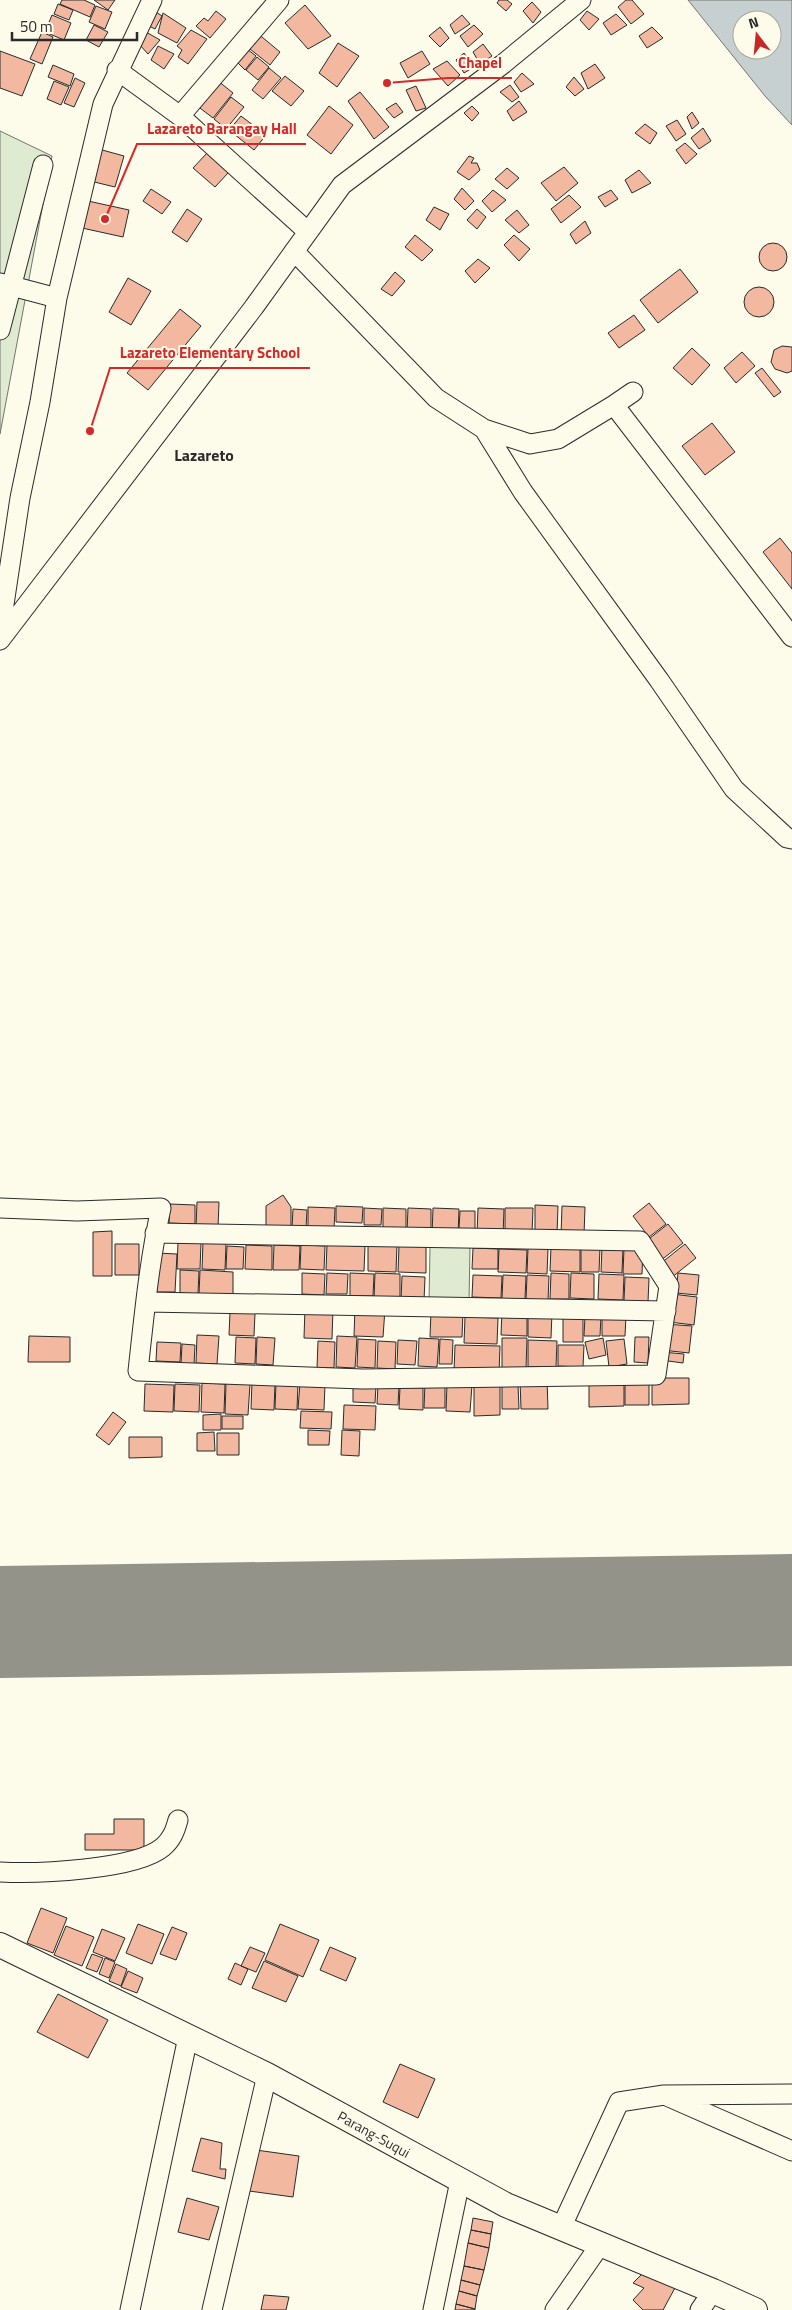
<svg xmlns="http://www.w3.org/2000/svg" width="792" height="2310" font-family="'Titillium Web',sans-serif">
	<rect width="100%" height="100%" fill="#fdfbea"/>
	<!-- green -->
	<path fill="#deebd1" stroke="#74746e" d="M0,131l52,25 -52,278z
		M430,1247h40l-1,56h-40z"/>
	<!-- water -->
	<path fill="#c7d0d0" stroke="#74746e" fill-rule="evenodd" d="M688,0h104v125l-27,-29zM742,20h30v30h-30z"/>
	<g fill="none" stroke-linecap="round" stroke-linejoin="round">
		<!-- runway -->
		<path stroke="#94938a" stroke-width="112" d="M0,1622l792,-12"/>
	</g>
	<!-- building -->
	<path fill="#f2b8a0" stroke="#2b2b2b" d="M62,0h22l11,5 -5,12 -30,-13z
		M94,0h21l-7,10z
		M499,0h8l5,4 -6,7 -9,-8z
		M626,0h6l12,14 -13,10 -13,-17z
		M532,2l9,10 -8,11 -10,-12z
		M58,4l15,6 -4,10 -15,-6z
		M305,5l26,31 -23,13 -23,-26z
		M96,6l16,6 -7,17 -16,-7z
		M150,8l12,8 -7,13 -12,-6z
		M216,11l10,8 -16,19 -14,-12 8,-8 4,3z
		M587,11l12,8 -10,11 -9,-10z
		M163,13l23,15 -9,15 -19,-10z
		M616,14l11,11 -16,10 -8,-12z
		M52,15l19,8 -7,17 -19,-8z
		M462,15l8,9 -15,10 -5,-9z
		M94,25l14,7 -9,15 -13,-7z
		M474,25l9,9 -15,13 -8,-11z
		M440,27l9,11 -9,9 -11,-11z
		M652,27l11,11 -16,10 -8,-12z
		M191,30l16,9 -19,25 -10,-7 4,-7 -5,-4z
		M42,32l11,5 -11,27 -12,-5z
		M146,32l14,8 -12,14 -9,-10z
		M256,32l24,20 -10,13 -25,-20z
		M338,43l21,13 -22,31 -18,-14z
		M483,44l9,12 -12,8 -7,-12z
		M158,46l16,8 -10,15 -13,-9z
		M247,49l9,7 -11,14 -8,-8z
		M0,51l35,13 -13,32 -22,-8z
		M422,51l8,13 -22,14 -8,-15z
		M464,53l10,14 -10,6 -8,-13z
		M257,57l12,10 -11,13 -12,-10z
		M447,61l13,14 -12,11 -15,-17z
		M595,64l10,14 -17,11 -7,-16z
		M53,65l21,9 -4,12 -22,-9z
		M269,68l12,10 -18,21 -11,-9z
		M522,73l12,11 -13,8 -7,-10z
		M285,76l19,15 -13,15 -19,-15z
		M574,77l10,12 -9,7 -9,-9z
		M75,78l10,5 -11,24 -10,-4z
		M217,80l16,13 -20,25 -17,-13z
		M54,81l15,6 -8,18 -14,-6z
		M510,85l9,12 -7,5 -12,-10z
		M416,86l10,22 -10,3 -10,-21z
		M360,92l29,35 -15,12 -26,-38z
		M231,97l13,10 -18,22 -12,-10z
		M519,101l8,11 -14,9 -6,-10z
		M396,103l7,9 -9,6 -8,-9z
		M329,106l24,19 -22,29 -24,-19z
		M472,106l7,7 -7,8 -8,-8z
		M692,112l7,11 -7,6 -5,-12z
		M241,116l25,19 -12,15 -25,-20z
		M677,120l9,14 -10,7 -10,-15z
		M645,124l12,9 -7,11 -15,-11z
		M703,128l8,13 -12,8 -8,-11z
		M685,143l12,11 -11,10 -10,-14z
		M95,148l29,8 -9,31 -29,-7z
		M207,153l22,19 -14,15 -22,-19z
		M469,156l5,2 -3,5h6l3,7 -11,10 -12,-8z
		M564,167l14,16 -22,18 -15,-18z
		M507,168l12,10 -12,11 -12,-10z
		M639,170l12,13 -19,10 -7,-13z
		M462,188l12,13 -9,9 -11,-11z
		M151,189l20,13 -9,12 -19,-13z
		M493,190l13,10 -14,12 -10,-11z
		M611,190l7,9 -13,8 -7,-10z
		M569,195l12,12 -20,16 -10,-14z
		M88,201l41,9 -6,27 -41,-9z
		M434,207l15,7 -9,16 -14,-10z
		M187,209l15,10 -15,23 -15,-10z
		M477,209l9,8 -9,12 -10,-9z
		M517,210l12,15 -10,8 -14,-13z
		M585,221l6,12 -15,11 -6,-10z
		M415,235l18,15 -11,11 -17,-14z
		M514,235l16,14 -11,12 -15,-16z
		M759 257a14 14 0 1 1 28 0a14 14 0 1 1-28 0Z
		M478,259l12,9 -15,15 -10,-12z
		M680,269l18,23 -40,31 -18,-23z
		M395,272l10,9 -13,15 -11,-7z
		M128,278l23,13 -20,34 -22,-13z
		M744 302a15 15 0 1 1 30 0a15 15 0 1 1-30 0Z
		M180,309l21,17 -53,64 -21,-17z
		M634,315l11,15 -26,18 -11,-15z
		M782,346l10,1v24l-5,2 -12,-4 -4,-7 3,-12z
		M692,348l18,17 -18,20 -19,-17z
		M742,352l13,14 -19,17 -12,-15z
		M762,368l19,24 -7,5 -19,-24z
		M712,423l23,29 -30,23 -23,-29z
		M780,538l12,15v36l-29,-37z
		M283,1195l8,12v22h-25v-23z
		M197,1202h22l-1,26 -22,-1z
		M649,1203l17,21 -17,13 -16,-21z
		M170,1204l25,1v19l-26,-1z
		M535,1205l23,1 -1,28h-22z
		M336,1206l27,1 -1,16 -26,-1z
		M562,1206l23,1 -1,28h-23z
		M308,1207l27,1 -1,21 -26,-1z
		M364,1208l18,1 -1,16h-17z
		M383,1208l23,1v21h-23z
		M408,1208l23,1v23h-24z
		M433,1208l26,1 -1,27 -26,-1z
		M478,1208l26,1 -1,26 -26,-1z
		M505,1208h28l-1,26h-27z
		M293,1209l14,1 -1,18h-14z
		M460,1211h15v19l-16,-1z
		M668,1224l15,19 -23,18 -15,-19z
		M112,1231v45h-19v-44z
		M178,1242l23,1 -1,26h-23z
		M203,1242l23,1 -1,27 -23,-1z
		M368,1243l29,1 -1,28 -28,-1z
		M115,1244h24v31h-24z
		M685,1244l11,14 -25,20 -11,-14z
		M246,1245l26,1v24l-27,-1z
		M274,1245l26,1 -1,24h-26z
		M301,1245l24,1 -1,24 -24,-1z
		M327,1245l38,1 -1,25 -38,-1z
		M227,1246l17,1 -1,22h-17z
		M399,1246h27v27l-28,-1z
		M602,1246l21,1 -1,26 -21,-1z
		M551,1247l29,1v24l-30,-1z
		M581,1247h19l-1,25h-18z
		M473,1248l25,1v20h-26z
		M528,1248l20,1 -1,25 -20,-1z
		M624,1248l19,1 -1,25h-19z
		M499,1249l28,1 -1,23 -28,-1z
		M157,1253l20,1 -2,38h-19z
		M180,1270l19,1 -1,23 -18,-1z
		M200,1270l33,2v24l-34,-1z
		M302,1273l23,1 -1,21 -22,-1z
		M327,1273l21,1 -1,20h-21z
		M350,1273l24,1 -1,22h-23z
		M375,1273l25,1v26h-26z
		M551,1273l18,1v25h-19z
		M571,1273l23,1v25l-24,-1z
		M678,1273l21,2 -2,20 -21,-2z
		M599,1274l25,1 -1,25 -25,-1z
		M473,1275l29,1 -1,22 -29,-1z
		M503,1275l23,1 -1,23h-23z
		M527,1275l22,1 -1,25h-22z
		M402,1276l23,1 -1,24 -23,-1z
		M625,1277l24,1 -1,24 -24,-1z
		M672,1294l25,3 -3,28 -25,-3z
		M305,1307l28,1 -1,31 -28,-1z
		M355,1308l30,1 -2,28 -29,-1z
		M431,1311l32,1 -1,25h-32z
		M502,1311h25v25l-26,-1z
		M230,1312l25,1 -1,23 -25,-1z
		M528,1312h24l-1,26 -23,-1z
		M585,1316h16l-1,20h-16z
		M602,1316h24l-1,20h-23z
		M465,1317l33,1 -1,26 -33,-1z
		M563,1317h20v25h-20z
		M665,1324l27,2 -3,27 -27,-3z
		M197,1335l22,1 -2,28 -21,-1z
		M29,1336l41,1v25h-42z
		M337,1336l20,1 -2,31 -19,-1z
		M236,1337l20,1 -1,26 -20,-1z
		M257,1337l18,1 -2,27 -17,-1z
		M635,1337h14l-1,26 -14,-1z
		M419,1338l20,1 -2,28 -19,-1z
		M502,1338h25l-1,31h-24z
		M603,1338l3,17 -17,4 -4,-17z
		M358,1339l18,1 -1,28 -18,-1z
		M440,1339l13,1 -1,24h-13z
		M624,1339l3,25 -18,3 -3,-26z
		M398,1340l19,1 -2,24 -18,-1z
		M528,1340l29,1 -1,26h-28z
		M318,1341l17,1 -1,26h-17z
		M378,1341l18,1 -1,27 -18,-1z
		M157,1342l24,1 -1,19 -24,-1z
		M182,1344l13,1 -1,20 -13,-1z
		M455,1345l45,1 -1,27 -45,-1z
		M558,1345h26l-1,22 -25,-1z
		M662,1352l22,2 -1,9 -22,-3z
		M652,1378h37v26l-37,1z
		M547,1379l1,30h-27l-1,-29z
		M624,1381v25l-35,1v-25z
		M252,1382l23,1 -1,27 -23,-1z
		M625,1382h24v23h-24z
		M202,1383l23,1 -1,29 -23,-1z
		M226,1383l24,1 -2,31 -23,-1z
		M276,1383h22l-1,27 -22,-1z
		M300,1383l25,1 -1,26 -26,-1z
		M425,1383l20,1v24h-21z
		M145,1384l29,1 -1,27 -29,-1z
		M175,1384l25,1 -1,27 -25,-1z
		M447,1384l25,1 -2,27 -24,-1z
		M353,1385l23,1 -1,17 -22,-1z
		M378,1385l21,1 -1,19 -21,-1z
		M474,1385h26v30l-26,1z
		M502,1385h16l1,24h-17z
		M400,1387l23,1v22l-24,-1z
		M344,1405l32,1 -1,24 -32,-1z
		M301,1411l31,1 -1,17 -31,-1z
		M113,1412l13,10 -17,23 -13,-10z
		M221,1414v16h-18v-15z
		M222,1416h21v13h-21z
		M308,1430l22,1 -1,14h-21z
		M342,1430l18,1 -1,25 -18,-1z
		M214,1432l1,19h-18v-18z
		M217,1433h22v22h-22z
		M129,1437h33v20l-33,1z
		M114,1819h30v31h-59v-16h29z
		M41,1908l26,10 -14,35 -26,-10z
		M138,1924l26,10 -12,30 -26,-11z
		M280,1924l39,16 -16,37 -38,-17z
		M66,1926l28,11 -12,29 -28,-11z
		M172,1927l15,6 -11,27 -16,-6z
		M102,1929l23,9 -10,23 -22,-9z
		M250,1947l15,6 -9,19 -15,-6z
		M330,1947l26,11 -10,23 -26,-11z
		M92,1954l11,4 -6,14 -11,-4z
		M105,1958l10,4 -6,16 -10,-4z
		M264,1961l34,15 -12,26 -34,-14z
		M235,1963l13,6 -7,16 -13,-6z
		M116,1964l11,5 -6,17 -12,-5z
		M128,1971l15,7 -6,15 -16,-6z
		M58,1994l50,26 -20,38 -51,-26z
		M400,2064l35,15 -17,39 -35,-16z
		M201,2138l21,5 -2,26h6l-1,10 -33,-8z
		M256,2150l43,6 -6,41 -44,-6z
		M187,2198l32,9 -10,33 -31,-8z
		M473,2218l20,4 -2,12 -20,-4z
		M471,2230l20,4 -2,14 -21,-5z
		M468,2243l21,5 -5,22 -20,-4z
		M464,2266l20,4 -4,15 -19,-5z
		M648,2268l28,18 -13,24h-20l-10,-10 11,-12 -11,-5z
		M461,2280l19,5 -3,11 -18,-5z
		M459,2291l18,5 -2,13 -19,-5z
		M264,2295l25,2 -3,13h-25z
		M456,2304l19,5v1h-20z"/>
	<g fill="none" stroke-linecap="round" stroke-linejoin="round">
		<!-- minor casing -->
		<g stroke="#2b2b2b" stroke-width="21">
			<path id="minor" d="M117,70l63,46 127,115
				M180,116l99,-116
				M294,251l142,147 48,31 46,15 28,-5 56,-34 178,232
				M0,283l57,15
				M0,330l43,-165
				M614,405l19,-13
				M484,429l39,63 136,188 75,109 53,49 5,1
				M0,631l20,-133 20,-96 17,-104 46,-194 49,-104
				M0,640l254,-333 88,-122 161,-121 78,-64
				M0,1208l77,3 84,-3c-12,54 -17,109 -23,163l225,8 293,-4 13,-89 -29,-45 -485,-8
				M146,1302l520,9
				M0,1872c36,2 136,-2 163,-25 9,-8 12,-16 15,-27
				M669,2097l123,54
				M561,2228l58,-126 45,-7 128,-1
				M130,2310l58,-273
				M212,2310l55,-235
				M433,2310l27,-129
				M555,2310l45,-65
				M700,2310l13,-19"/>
		</g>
		<!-- major casing -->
		<g stroke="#2b2b2b" stroke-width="26">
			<path id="major" d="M0,1945l267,130 239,130 207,86 42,19"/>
		</g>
		<!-- minor -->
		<use href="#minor" stroke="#fdfbea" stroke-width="19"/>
		<!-- major -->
		<use href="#major" stroke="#fdfbea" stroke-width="24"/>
	</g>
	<g text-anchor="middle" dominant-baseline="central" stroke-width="4" stroke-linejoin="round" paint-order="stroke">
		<!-- street labels -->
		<g font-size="14" fill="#2b2b2b" stroke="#fdfbea">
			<text transform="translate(374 2134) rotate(29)">Parang-Suqui</text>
		</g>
		<!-- quarter labels -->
		<g font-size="16" font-weight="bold" fill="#2b2b2b" stroke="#fdfbea">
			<text x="204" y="455">Lazareto</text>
		</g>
	</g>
	<!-- callouts -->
	<path fill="none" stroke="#d62828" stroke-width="2" d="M387 83L448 78H512M105 219L137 144H306M90 431L110 368H310"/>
	<g fill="#d62828" stroke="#fdfbea" stroke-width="2">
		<circle cx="387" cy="83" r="5"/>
		<circle cx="105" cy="219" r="5"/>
		<circle cx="90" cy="431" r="5"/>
	</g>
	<g font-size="15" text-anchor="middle" font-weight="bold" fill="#d62828" stroke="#fdfbea" stroke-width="4" stroke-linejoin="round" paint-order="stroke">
		<text x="480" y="68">Chapel</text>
		<text x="222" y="134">Lazareto Barangay Hall</text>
		<text x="210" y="358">Lazareto Elementary School</text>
	</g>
	<!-- north arrow -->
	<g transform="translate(757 35) rotate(344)"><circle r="24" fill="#fdfbea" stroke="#a9a89e"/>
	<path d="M0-4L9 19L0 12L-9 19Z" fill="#c62828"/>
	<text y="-8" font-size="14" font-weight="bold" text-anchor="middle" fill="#2b2b2b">N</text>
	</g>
	<!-- scale -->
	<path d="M12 32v8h125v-8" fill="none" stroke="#2b2b2b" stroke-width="2.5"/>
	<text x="20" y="32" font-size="15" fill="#2b2b2b" stroke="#fdfbea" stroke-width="4" paint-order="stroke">50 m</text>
</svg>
